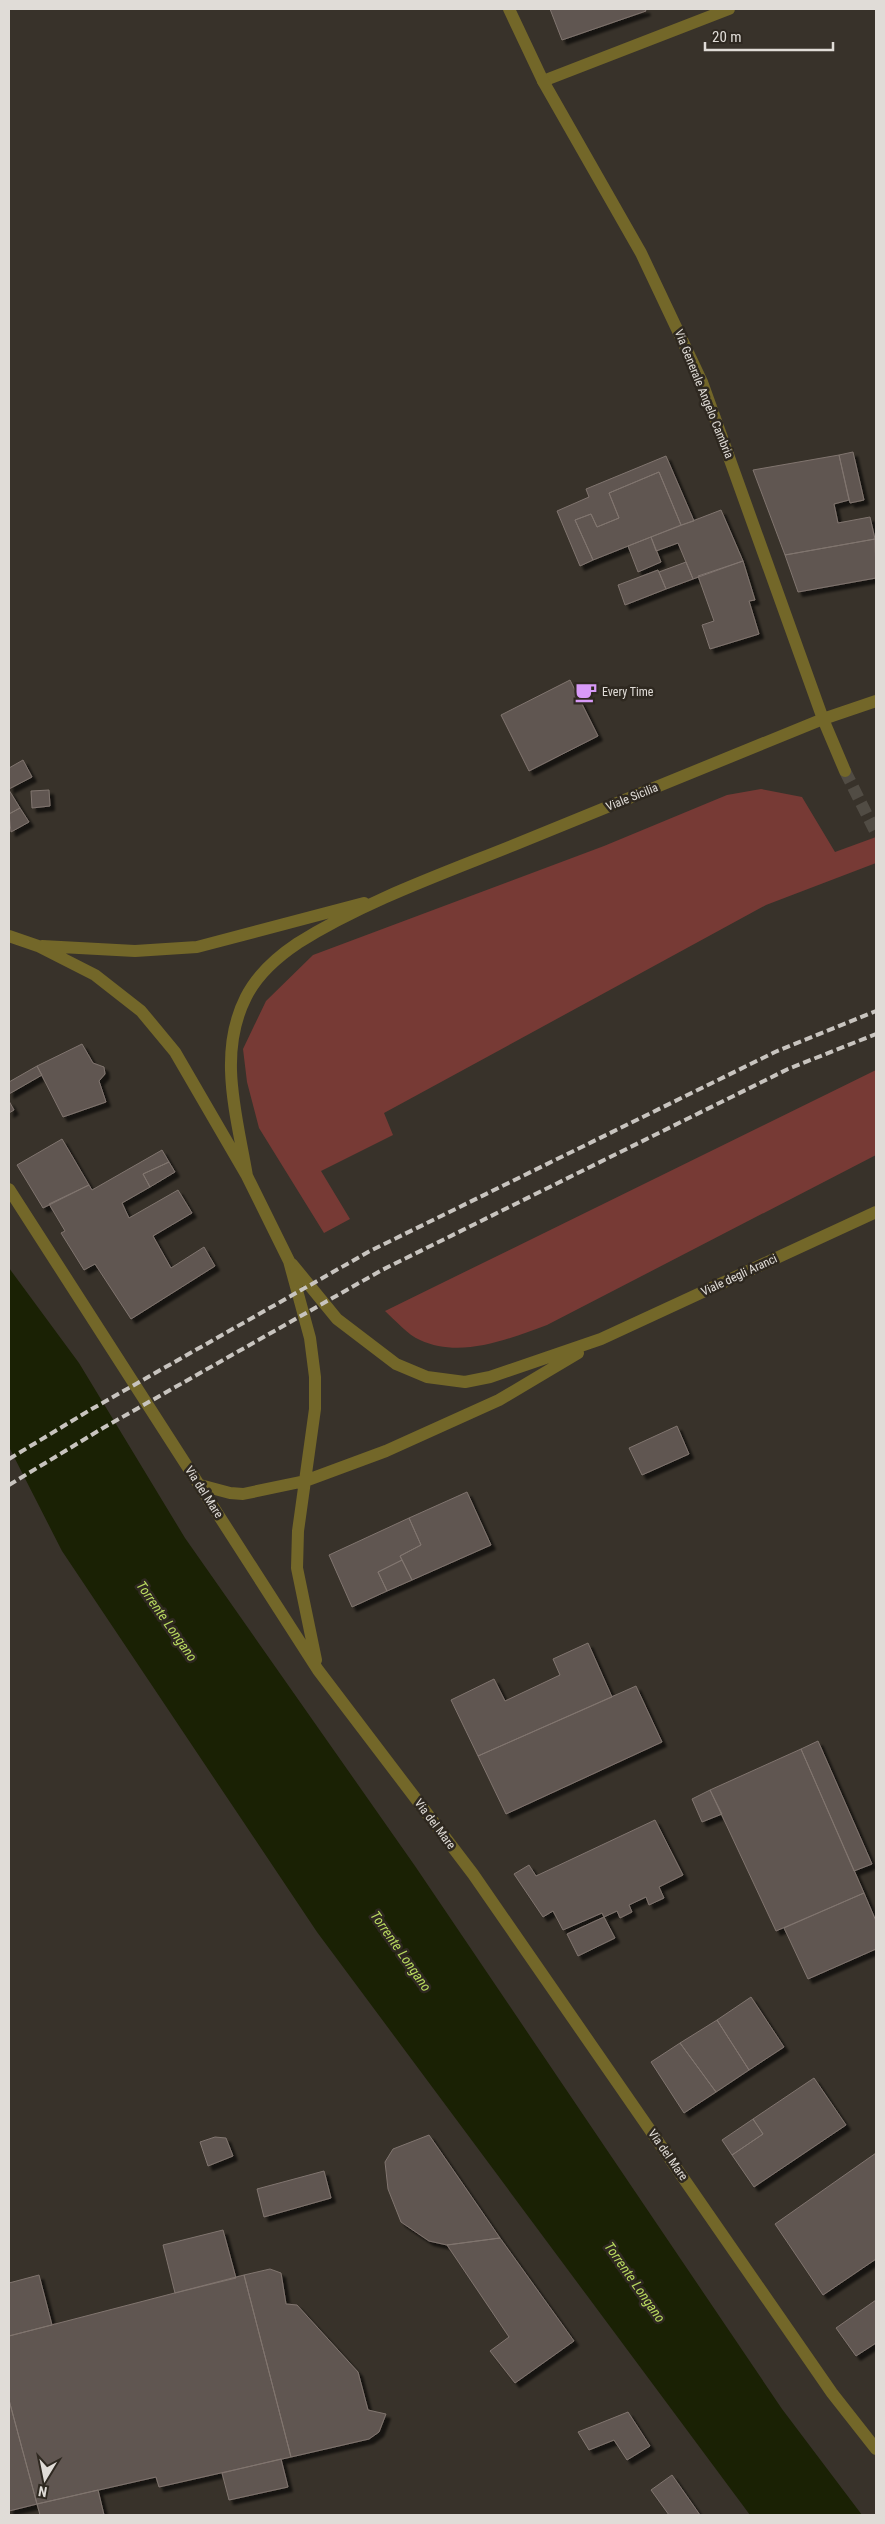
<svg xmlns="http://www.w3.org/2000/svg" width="885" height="2524" font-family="'Roboto Condensed',sans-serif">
	<defs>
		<filter id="shadow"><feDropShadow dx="4.5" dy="4.5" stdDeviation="1" flood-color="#0009"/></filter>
	</defs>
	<rect width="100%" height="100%" fill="#38322a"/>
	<!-- green -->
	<path fill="#773a35" d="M761,789l41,8 33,55 41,-15v26l-110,42 -382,208 9,22 -72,36 29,48 -26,14 -65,-105 -12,-46 -4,-33 23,-48 47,-46 291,-109 123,-51z
		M876,1070v85l-329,170c-39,14 -86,34 -127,15 -12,-5 -25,-20 -35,-29z"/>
	<!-- water -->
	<path fill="#1a2104" d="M9,1268l70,95 106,175 230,328 367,543 80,106h-112l-433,-583 -255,-381 -53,-104z"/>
	<!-- building -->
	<path fill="#615651" stroke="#80756f" filter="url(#shadow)" d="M550,9h95l1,2 -84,29z
		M853,452l11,48 -14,3 -11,-48z
		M839,455l10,45 -15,4 4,19 32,-6 5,22 -90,16 -32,-85z
		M666,456l28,65 -13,4 -22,-53 -50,21 10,25 -22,9 -6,-13 -16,6 18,40 -13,6 -23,-55 32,-14 -3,-8z
		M659,472l22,53 -88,35 -18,-40 16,-6 6,13 22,-9 -10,-25z
		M721,510l22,51 -50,18 -15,-36 -22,8 -5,-14z
		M651,537l10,25 -23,10 -10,-26z
		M875,539l1,39 -78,14 -13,-37z
		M743,561l12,39 -6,1 10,33 -49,15 -8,-24 12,-4 -16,-45z
		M686,562l7,17 -27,10 -7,-17z
		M658,570l8,19 -41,16 -7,-20z
		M570,680l28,56 -69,35 -28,-56z
		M23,760l9,17 -23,12v-21z
		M9,790l11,18 -11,6z
		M49,790l1,16 -18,2 -1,-17z
		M20,808l9,14 -18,10 -2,-18z
		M82,1044l11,19 11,4 1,7 -6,7 7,21 -43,15 -26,-51z
		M37,1066l5,9 -33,19v-12z
		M9,1101l5,9 -5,3z
		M62,1139l27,46 -46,23 -26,-43z
		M162,1150l7,12 -26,12 7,13 -28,16 7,15 49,-28 14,23 -39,23 18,32 33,-21 11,19 -84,53 -36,-55 -11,6 -23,-37 4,-2 -16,-27 40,-19 3,5z
		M169,1162l6,10 -25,15 -7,-13z
		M677,1426l12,28 -47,21 -13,-27z
		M467,1492l24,53 -79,35 -12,-24 21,-11 -12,-27z
		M409,1518l12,27 -21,11 2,4 -24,12 9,19 -35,16 -23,-52z
		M402,1560l10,20 -25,11 -9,-19z
		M588,1643l24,54 -134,59 -27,-56 43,-21 11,22 55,-26 -7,-16z
		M636,1686l26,56 -156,72 -28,-58z
		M818,1741l54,123 -18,7 -53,-122z
		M801,1749l63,144 -88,38 -66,-141z
		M710,1790l12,24 -20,8 -10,-23z
		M655,1820l28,55 -24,12 5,11 -15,7 -3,-8 -17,8 3,7 -12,6 -3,-7 -13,6 -2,-4 -39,17 -10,-19 -10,6 -29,-43 15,-9 7,11z
		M864,1893l12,28v28l-68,30 -24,-51z
		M604,1917l11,21 -37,18 -11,-22z
		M751,1997l33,50 -35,23 -32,-50z
		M717,2020l32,50 -33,22 -36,-49z
		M680,2043l36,49 -32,21 -33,-51z
		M814,2078l32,47 -92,62 -22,-32 31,-21 -10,-15z
		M753,2119l10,15 -31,21 -10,-15z
		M429,2135l71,103 -53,7 -18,-4 -28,-19 -13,-33 -3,-27 8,-13z
		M215,2137l11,1 7,18 -25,10 -8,-24z
		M876,2153v106l-53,36 -48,-71z
		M324,2171l7,27 -67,19 -7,-28z
		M223,2230l13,48 -61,15 -12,-48z
		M500,2238l74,103 -59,42 -25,-32 19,-14 -62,-92z
		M270,2269l11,4 5,31 11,1 61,67 10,38 18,4 -7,18 -10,7 -78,18 -47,-182z
		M39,2275l13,50 -43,11v-53z
		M244,2275l47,182 -132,30 -3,-10 -119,27 -28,-104v-64z
		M876,2300v43l-20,13 -20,-28z
		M9,2400l28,104 -28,7z
		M628,2412l22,34 -23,14 -13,-20 -25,10 -11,-18z
		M281,2459l7,28 -59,13 -7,-27z
		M672,2475l28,40h-31l-18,-25z
		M98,2490l6,25h-64l-3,-11z"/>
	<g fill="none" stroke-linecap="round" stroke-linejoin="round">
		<!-- tertiary-tunnel -->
		<path stroke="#514c44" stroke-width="12" stroke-dasharray="12 6" stroke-linecap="butt" d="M845,771l31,62"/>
		<!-- minor -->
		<path stroke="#736729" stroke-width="12" d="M543,81l186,-72"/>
		<!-- tertiary -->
		<path stroke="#736729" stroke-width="12" d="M509,9l34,72 98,172 61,129 121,337 22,52
			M9,936l29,10 57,29 46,36 34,41 72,124 42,85 21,77 5,39v32l-17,122 -1,37 19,92
			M42,946l93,5 62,-4 167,-44
			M247,1176c-10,-60 -30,-122 -1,-179 11,-22 31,-40 52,-54 65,-41 144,-69 216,-98 103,-42 206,-84 309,-126l53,-18
			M9,1189l309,481 155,204 359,519 44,56
			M292,1264l45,55 59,45 31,13 38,5 25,-5 111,-38 275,-127
			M200,1485l30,8 13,1 62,-13 81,-30 113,-51 79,-47"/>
		<!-- rail -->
		<path stroke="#c8c4bf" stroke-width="4" stroke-dasharray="8 4" stroke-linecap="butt" d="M9,1459l81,-49 280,-159 405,-199 101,-41
			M9,1485l94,-57 279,-158 406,-201 88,-35"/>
	</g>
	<!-- icons -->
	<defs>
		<g id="cafe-bare" transform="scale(1.725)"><path d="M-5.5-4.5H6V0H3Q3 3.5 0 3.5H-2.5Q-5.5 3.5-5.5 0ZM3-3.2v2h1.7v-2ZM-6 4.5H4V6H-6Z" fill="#d89af8" stroke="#2e2820" stroke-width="2.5" paint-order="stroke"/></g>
	</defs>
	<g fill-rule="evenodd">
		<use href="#cafe-bare" x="586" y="692"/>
	</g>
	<g text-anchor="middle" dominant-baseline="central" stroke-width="5" stroke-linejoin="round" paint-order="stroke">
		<!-- street labels -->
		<g font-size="12" fill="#e0dcd7" stroke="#2e2820">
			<text transform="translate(704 394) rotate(68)">Via Generale Angelo Cambria</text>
			<text transform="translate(632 797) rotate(-22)">Viale Sicilia</text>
			<text transform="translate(739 1275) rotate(-25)">Viale degli Aranci</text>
			<text transform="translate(204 1492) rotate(57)">Via del Mare</text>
			<text transform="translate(435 1824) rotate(53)">Via del Mare</text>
			<text transform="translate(668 2155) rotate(55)">Via del Mare</text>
		</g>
		<!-- poi labels -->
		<g font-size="12" fill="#e0dcd7" stroke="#2e2820" text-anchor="start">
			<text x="602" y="692">Every Time</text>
		</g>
		<!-- water labels -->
		<g font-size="14" font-style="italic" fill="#b8d95f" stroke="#2e2820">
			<text transform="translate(167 1621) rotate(55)">Torrente Longano</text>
			<text transform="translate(401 1951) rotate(55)">Torrente Longano</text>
			<text transform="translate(635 2282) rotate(55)">Torrente Longano</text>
		</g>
	</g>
	<!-- border -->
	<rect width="885" height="2524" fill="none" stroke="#e0dcd7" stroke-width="20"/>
	<!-- north arrow -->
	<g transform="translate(45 2479) rotate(190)" stroke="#2e2820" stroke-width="4" paint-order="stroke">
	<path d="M0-4L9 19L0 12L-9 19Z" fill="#e0dcd7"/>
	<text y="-8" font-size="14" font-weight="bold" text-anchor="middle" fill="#e0dcd7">N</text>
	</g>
	<!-- scale -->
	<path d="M705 42v8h128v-8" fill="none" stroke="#e0dcd7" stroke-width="2.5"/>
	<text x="712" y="42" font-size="15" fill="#e0dcd7" stroke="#2e2820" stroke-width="4" paint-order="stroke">20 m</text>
</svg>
